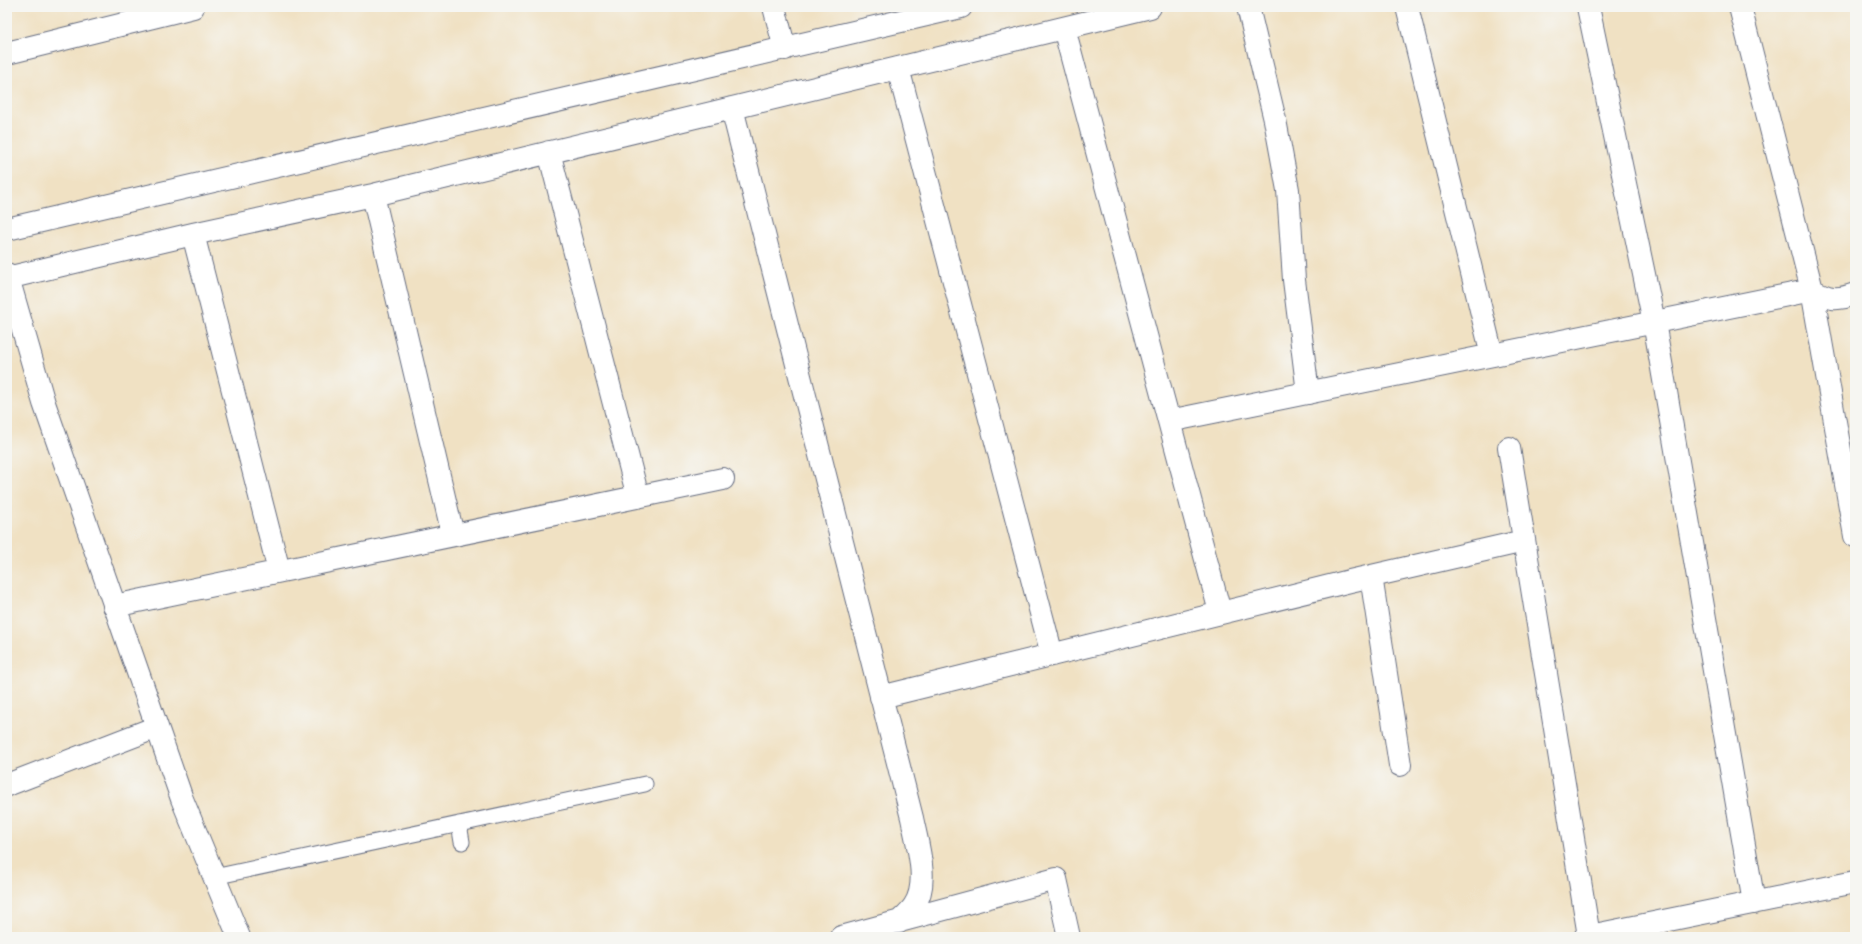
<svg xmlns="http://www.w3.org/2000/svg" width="1862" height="944" font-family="Pangolin,sans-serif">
	<rect width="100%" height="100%" fill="#f6f6f2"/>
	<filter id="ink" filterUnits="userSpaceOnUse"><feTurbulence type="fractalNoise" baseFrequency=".025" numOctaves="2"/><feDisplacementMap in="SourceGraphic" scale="8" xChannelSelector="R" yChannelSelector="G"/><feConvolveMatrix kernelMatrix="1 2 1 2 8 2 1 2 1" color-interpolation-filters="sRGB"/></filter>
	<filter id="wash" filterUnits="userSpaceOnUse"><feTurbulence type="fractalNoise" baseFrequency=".012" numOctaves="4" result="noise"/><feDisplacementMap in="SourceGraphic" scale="16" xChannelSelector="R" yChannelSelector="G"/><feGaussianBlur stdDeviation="0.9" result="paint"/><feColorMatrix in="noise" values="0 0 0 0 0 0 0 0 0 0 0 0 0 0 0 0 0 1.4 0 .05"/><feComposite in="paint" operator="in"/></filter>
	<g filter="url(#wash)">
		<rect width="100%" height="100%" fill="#f0e1c3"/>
	</g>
	<g filter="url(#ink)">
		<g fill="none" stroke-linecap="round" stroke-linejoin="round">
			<!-- lane casing -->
			<g stroke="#666d81" stroke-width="17">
				<path id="lane" d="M459,824l3,18
					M214,877l431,-93"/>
			</g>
			<!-- street casing -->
			<g stroke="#666d81" stroke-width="24">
				<path id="street" d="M774,7l11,42
					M1248,7l27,113 13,70 6,90 14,113
					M1407,7l85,348
					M1588,7l66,315 100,581
					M1740,7l72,283 43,246
					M1064,28l156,584
					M7,53l186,-46
					M898,68l154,587
					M732,108l180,710c5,25 18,65 2,88 -4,6 -10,11 -15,16
					M549,152l89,345
					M373,195l80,340
					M7,229l954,-222
					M193,234l86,337
					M7,274l37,129 113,324 25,72 57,138
					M7,278l186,-44 180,-39 777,-188
					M1169,421l643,-131c17,9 24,11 43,4
					M1509,448l80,488
					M1371,576l29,189
					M114,606l609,-127
					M881,697l469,-116 174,-40
					M7,785l150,-58
					M841,937l215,-58 13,58
					M1585,937l270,-55"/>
			</g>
			<!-- lane -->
			<use href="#lane" stroke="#fff" stroke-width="15"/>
			<!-- street -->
			<use href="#street" stroke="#fff" stroke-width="22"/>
		</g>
	</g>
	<!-- margin -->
	<rect width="1862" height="944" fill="none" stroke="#f6f6f2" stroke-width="24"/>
</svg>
